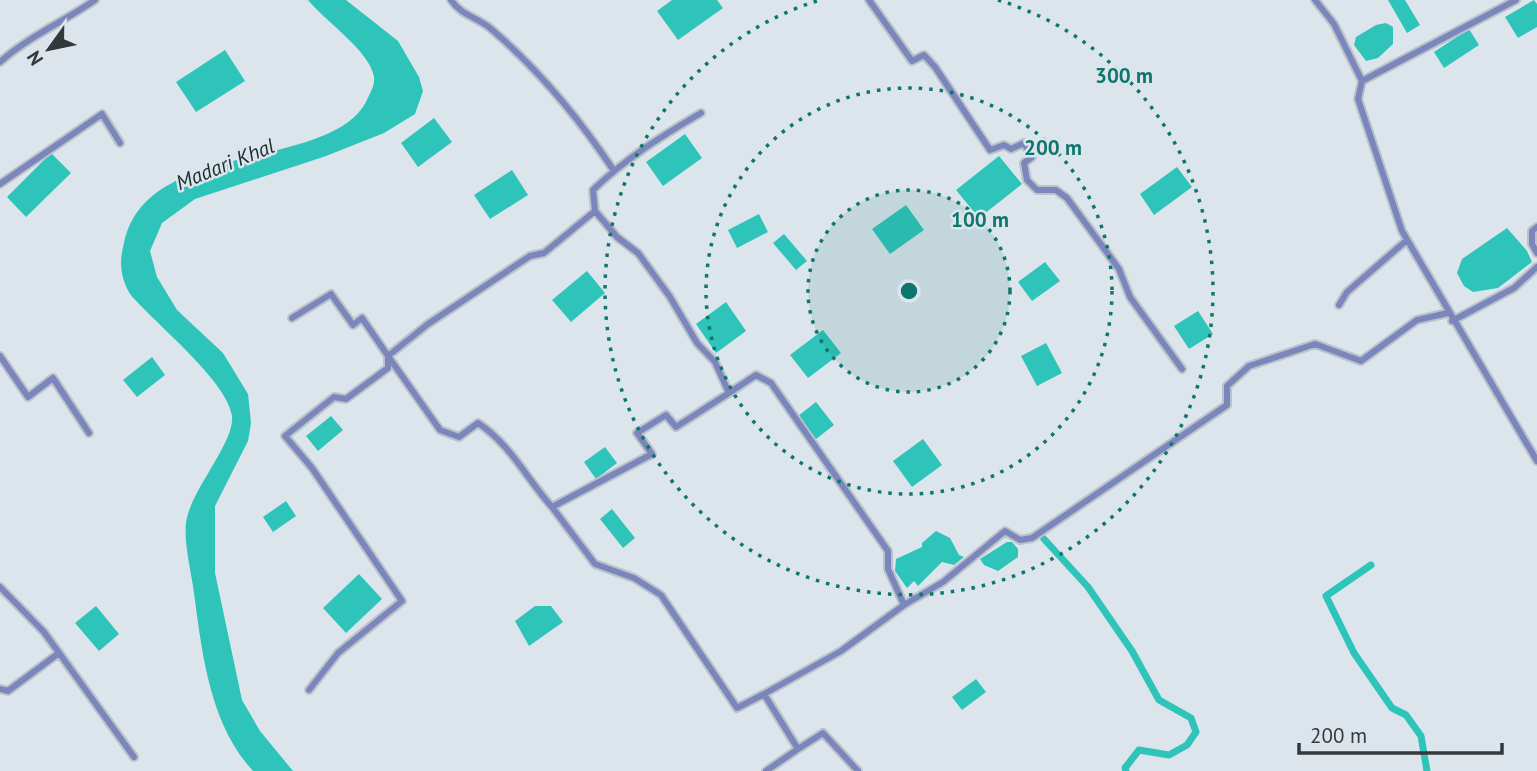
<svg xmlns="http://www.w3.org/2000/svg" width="1537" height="771" font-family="'PT Sans',sans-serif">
	<rect width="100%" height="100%" fill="#dce4ec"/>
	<!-- water -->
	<path fill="#2fc4ba" d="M308,0h38l52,41 21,36 4,14 -8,23 -31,19 -58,23 -131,43 -33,24 -12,28 7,26 20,33 46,43 25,41 3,29 -3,18 -33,65v67l27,127 18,31 33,40h-40c-45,-49 -51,-121 -60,-185 -3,-19 -9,-44 -7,-63 4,-33 49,-80 46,-107 -5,-36 -79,-94 -102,-122 -10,-18 -11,-32 -6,-51 22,-105 204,-71 242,-141 4,-9 9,-16 8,-25 -4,-26 -49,-56 -66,-77z
		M672,0h45l6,8 -45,32 -21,-29z
		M1388,0h17l15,25 -13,8z
		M1534,0l3,4v23l-19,11 -13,-21z
		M1386,23l7,4v17l-15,14 -12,3 -12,-16 2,-8 20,-12z
		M1469,29l10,16 -35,23 -10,-16z
		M225,50l20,31 -49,31 -20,-30z
		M434,118l18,24 -34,25 -17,-24z
		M685,134l17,24 -39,28 -17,-24z
		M51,153l20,20 -45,44 -19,-20z
		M999,156l23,28 -43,34 -23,-28z
		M1177,167l15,20 -38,28 -14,-21z
		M512,170l16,25 -38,24 -16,-24z
		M906,205l18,25 -34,24 -18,-25z
		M759,214l9,18 -31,16 -9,-18z
		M1507,228l20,23 5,11 -34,26 -25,4 -9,-6 -7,-13 5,-14z
		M784,234l23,27 -11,9 -23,-27z
		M1045,262l15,19 -28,20 -14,-19z
		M587,271l18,22 -34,29 -19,-22z
		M726,302l20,29 -30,22 -20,-29z
		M1198,311l15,23 -24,15 -15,-23z
		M823,330l18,23 -33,25 -18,-23z
		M1046,343l16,30 -25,13 -16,-30z
		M152,357l13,18 -28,22 -14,-17z
		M816,402l18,23 -18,14 -18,-23z
		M331,416l12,14 -25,21 -12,-15z
		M923,439l19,26 -30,22 -19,-26z
		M605,447l12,16 -21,16 -12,-17z
		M286,501l10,15 -23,16 -10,-15z
		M612,509l23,29 -12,10 -23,-29z
		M936,531l14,7 9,17 5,2 -10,8 -12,-3 -24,24 -4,-5 -7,7 -12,-17 1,-12 26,-12v-4z
		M1007,542h5l6,7v8l-20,14 -14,-6 -4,-6z
		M359,574l23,25 -36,34 -23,-25z
		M96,606l23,28 -20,17 -24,-28z
		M535,606h16l12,16 -34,24 -14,-25z
		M976,679l10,13 -24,18 -10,-13z"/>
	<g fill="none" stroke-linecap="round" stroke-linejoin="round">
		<!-- canal -->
		<path stroke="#2fc4ba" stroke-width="7" d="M1044,539l44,48 44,64 27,49 32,18 5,14 -9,13 -18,10 -30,-5 -14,18 1,3
			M1371,565l-45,31 28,57 38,55 14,7 15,21 6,35"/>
		<!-- street casing -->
		<g stroke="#bbc2c9" stroke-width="10">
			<path id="street" d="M451,0c10,15 25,17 39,28 48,41 89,90 124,143
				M869,0l43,61 12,-6 11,12 55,83 14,-5 7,4 13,-6 8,14 -8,6 3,17 10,10h19l11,8 52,71 11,28 52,72
				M1315,0l19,24 28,57 -4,18 44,132 135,230
				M0,62c28,-25 63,-40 95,-62
				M1362,81l154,-81
				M701,113c-39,23 -75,45 -108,77l2,21 22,26 21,16 32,44 27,46 18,19 14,31 -53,34 -10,-12 -29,18 15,21 -100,53 43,57 39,14 27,17 76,113 27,-14
				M0,184l102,-70 18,29
				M1537,227l-5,4v13l5,9
				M1339,305l8,-13 60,-52
				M292,318l39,-24 22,31 9,-7 26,38v12l-42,31 -12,-2 -49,39 27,32 90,133 -64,52 -29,37
				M1452,321l62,-33 23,-21
				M0,356l28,41 25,-19 36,55
				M729,393l27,-18 15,8 117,168v18l16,36 -63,46 -77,43 34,55 25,-16 35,38
				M552,507c-25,-28 -42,-63 -74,-84l-19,14 -19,-7 -52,-74 40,-32 102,-68 14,-3 51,-42
				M0,587l44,45 90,125
				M904,605l39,-23 62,-51 15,9 12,-2 195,-133v-19l22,-20 66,-22 46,17 56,-41 31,-7
				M0,689l8,2 51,-38
				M766,771l32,-22"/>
		</g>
		<!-- street -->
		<use href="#street" stroke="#7b87bc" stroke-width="6"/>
	</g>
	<!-- distance rings -->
	<circle cx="909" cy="291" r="101" fill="#0f766e" fill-opacity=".12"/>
	<g fill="none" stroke="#0f766e" stroke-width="3.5" stroke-dasharray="3.5 7">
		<circle cx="909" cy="291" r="101"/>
		<circle cx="909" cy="291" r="203"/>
		<path d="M998 0A304 304 0 1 1 820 0"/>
	</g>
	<g text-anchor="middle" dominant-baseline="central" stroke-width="5" stroke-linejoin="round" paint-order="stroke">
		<!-- water labels -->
		<g font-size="21" font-style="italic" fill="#172f2d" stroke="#dce4ec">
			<text transform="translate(225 164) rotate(-22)">Madari Khal</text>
		</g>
	</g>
	<circle cx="909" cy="291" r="10" fill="#0f766e" stroke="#dce4ec" stroke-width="3.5"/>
	<g font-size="21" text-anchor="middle" font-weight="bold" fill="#0f766e" stroke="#dce4ec" stroke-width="5" stroke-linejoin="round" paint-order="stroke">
		<text x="1124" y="83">300 m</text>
		<text x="1053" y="155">200 m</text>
		<text x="980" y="227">100 m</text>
	</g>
	<!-- north arrow -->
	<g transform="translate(49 49) rotate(237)" stroke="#dce4ec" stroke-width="5" paint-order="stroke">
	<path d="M0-5L12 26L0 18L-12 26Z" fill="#35383b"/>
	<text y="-10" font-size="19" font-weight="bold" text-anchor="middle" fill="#35383b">N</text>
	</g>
	<!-- scale -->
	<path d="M1299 743v10h203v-10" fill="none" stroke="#35383b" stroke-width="3.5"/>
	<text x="1310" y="743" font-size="21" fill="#35383b" stroke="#dce4ec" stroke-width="5" paint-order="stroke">200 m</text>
</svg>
